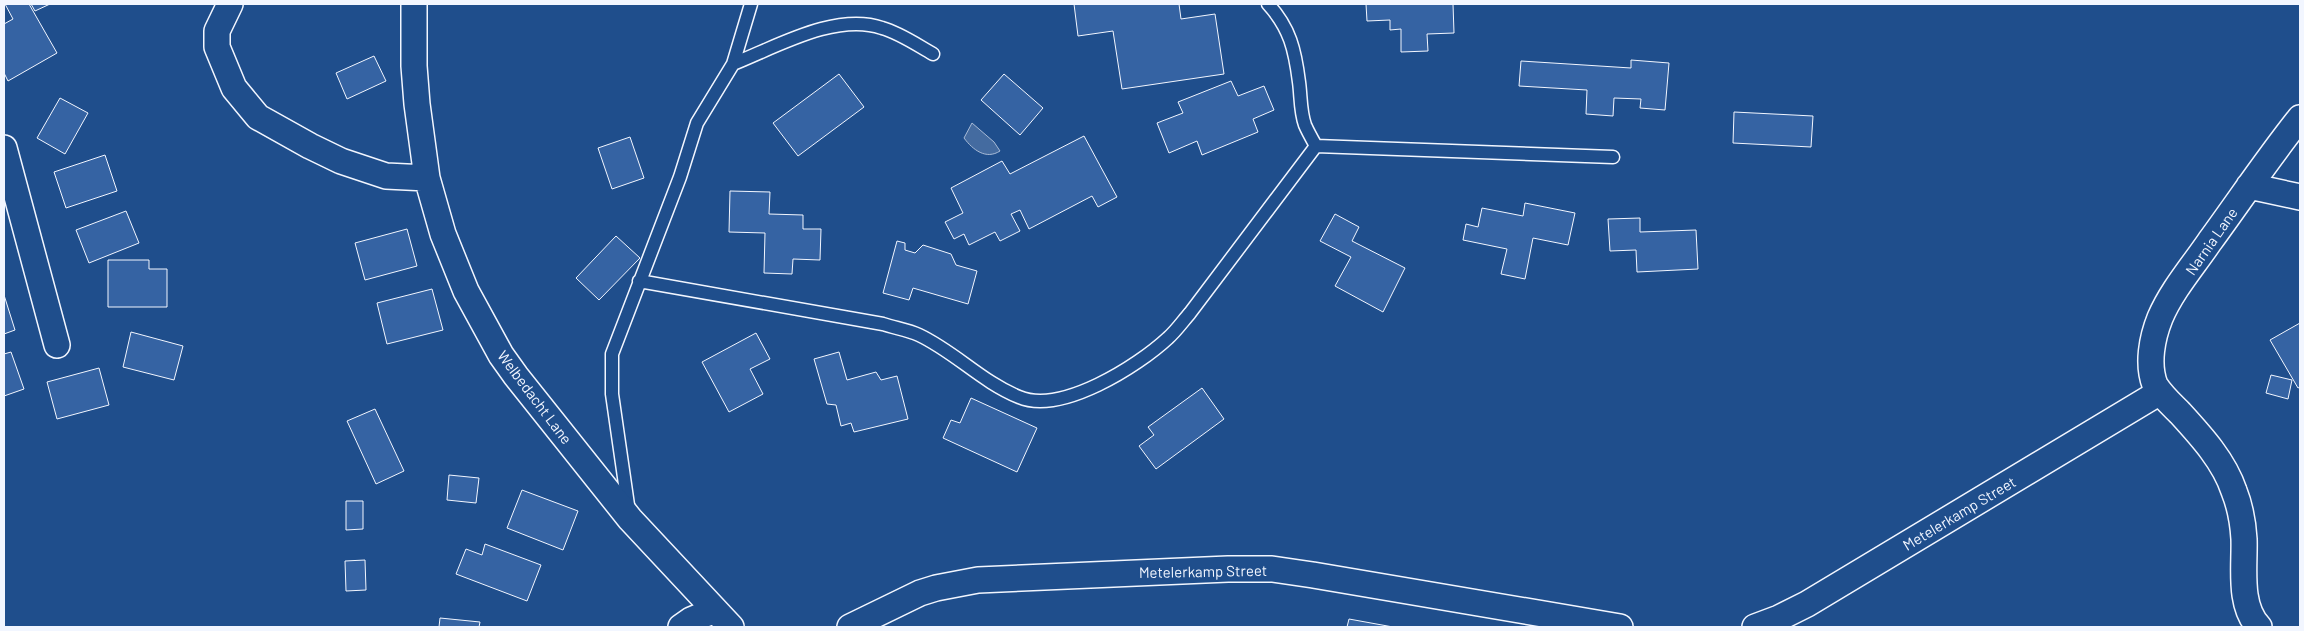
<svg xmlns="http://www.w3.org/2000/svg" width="2304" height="631" font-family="Barlow,sans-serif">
	<rect width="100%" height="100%" fill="#1f4e8c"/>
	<!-- water -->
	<path fill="#446ba0" stroke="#a8bbd7" d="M972,123l22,19 6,9c-14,9 -27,-1 -36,-13z"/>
	<!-- building -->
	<path fill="#3563a3" stroke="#f2f6ff" d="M5,4h24l28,49 -49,28 -4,-8v-49l9,-5z
		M31,4h19l-15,7z
		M1074,4h105l2,15 34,-5 9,60 -102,15 -9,-58 -35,5z
		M1366,4h87l1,29 -27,1 1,17 -27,1v-23l-11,1v-10l-23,1z
		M374,56l12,25 -39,18 -11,-26z
		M1631,60l38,3 -4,47 -25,-2 1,-9 -27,-1 -1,18 -27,-2 1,-24 -68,-4 2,-25 110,7z
		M839,74l25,33 -66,49 -25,-33z
		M1004,74l39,34 -23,27 -39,-35z
		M1231,81l7,15 26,-10 10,24 -21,9 5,13 -56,23 -5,-14 -28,12 -12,-30 26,-10 -5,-11z
		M60,98l28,15 -23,41 -28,-16z
		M1734,112l79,4 -2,31 -78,-4z
		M1084,136l33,61 -19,10 -6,-11 -63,33 -9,-19 -9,4 9,17 -20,10 -5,-9 -26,13 -5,-11 -10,5 -9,-17 18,-9 -12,-25 51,-27 8,13z
		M630,137l14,41 -32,11 -14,-41z
		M105,155l12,36 -51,17 -12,-36z
		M730,191l40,1 -1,22 34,1v14h18l-1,31 -27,-1 -1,15 -28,-1 1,-40 -36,-1z
		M1525,203l50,10 -7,32 -35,-7 -8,41 -24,-5 6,-25 -44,-9 3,-16 12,3 4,-19 41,8z
		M126,211l13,32 -50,20 -13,-33z
		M1335,214l24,13 -7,14 53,27 -22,44 -48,-26 16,-29 -31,-16z
		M1640,218v14l56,-2 2,39 -61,3 -1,-22 -26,1 -2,-32z
		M407,229l10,37 -52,14 -10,-37z
		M616,236l24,22 -41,42 -23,-22z
		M897,241l8,2v7l10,3 8,-8 28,9 5,11 21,6 -9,33 -55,-16 -4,12 -26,-7z
		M108,260h41v9h18v38h-59z
		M432,289l11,41 -56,14 -10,-41z
		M4,295l11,35 -11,4z
		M2300,323v64l-2,1 -28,-48z
		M131,332l52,14 -9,34 -51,-13z
		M756,333l14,26 -20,10 13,25 -34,18 -27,-50z
		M11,352l13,37 -20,7v-42z
		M839,352l8,28 29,-8 5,8 16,-4 11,43 -54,13 -3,-9 -10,3 -5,-21 -9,-1 -13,-45z
		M99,368l10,37 -52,14 -10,-37z
		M2271,375l21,5 -4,19 -22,-6z
		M1202,388l22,31 -68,50 -17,-23 15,-11 -6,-8z
		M971,398l66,30 -20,44 -74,-34 8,-18 9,3z
		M375,409l29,62 -28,13 -29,-63z
		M449,475l30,3 -3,25 -29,-3z
		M522,490l56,21 -15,39 -56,-22z
		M346,501h17v28l-17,1z
		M485,544l56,21 -14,36 -71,-27 10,-25 16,6z
		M365,560l1,30 -20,1 -1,-30z
		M440,618l40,4 -1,5h-40z
		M1349,619l44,8h-46z"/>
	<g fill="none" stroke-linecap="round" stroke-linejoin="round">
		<!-- lane casing -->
		<g stroke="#f2f6ff" stroke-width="15">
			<path id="lane" d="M733,64c43,-17 103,-52 149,-36 18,5 35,17 51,26
				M1316,146l297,11
				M639,281l244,43c12,4 25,6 36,11 36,17 63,47 100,62 42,18 119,-31 149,-59 8,-7 15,-17 22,-25l126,-167c-4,-7 -8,-14 -11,-21 -5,-14 -4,-29 -6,-43 -4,-32 -9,-54 -31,-78
				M629,512l-17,-118v-40l68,-177 17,-54 36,-59 18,-60"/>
		</g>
		<!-- street casing -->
		<g stroke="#f2f6ff" stroke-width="28">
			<path id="street" d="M230,4l-13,27v16l17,41 24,29 52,29 31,15 45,15 41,2
				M414,4v62l3,38 10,74 16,56 23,57 35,64 15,21 114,143 101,108
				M4,148l53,197
				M2249,186l51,11
				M681,627l10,-7 24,-10
				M850,627l70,-34 16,-5 42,-8 250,-11h44l41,6 307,52
				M1755,627l24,-9 28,-14 353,-212
				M2259,627c-21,-22 -14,-61 -15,-88 -1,-17 -4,-33 -10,-48 -10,-30 -33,-55 -54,-78 -9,-9 -18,-17 -25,-28 -8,-21 -3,-47 5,-67 12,-28 33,-52 50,-77 30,-41 58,-83 90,-123"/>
		</g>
		<!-- lane -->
		<use href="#lane" stroke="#1f4e8c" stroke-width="12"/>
		<!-- street -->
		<use href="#street" stroke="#1f4e8c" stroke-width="25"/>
	</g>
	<g text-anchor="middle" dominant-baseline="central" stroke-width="4" stroke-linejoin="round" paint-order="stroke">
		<!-- street labels -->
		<g font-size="15" fill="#f2f6ff" stroke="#1f4e8c">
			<text transform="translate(2211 241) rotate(-55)">Narnia Lane</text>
			<text transform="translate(535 397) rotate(53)">Welbedacht Lane</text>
			<text transform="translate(1959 513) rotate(-31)">Metelerkamp Street</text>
			<text transform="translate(1203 571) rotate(-1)">Metelerkamp Street</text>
		</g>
	</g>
	<!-- border -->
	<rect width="2304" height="631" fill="none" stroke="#f2f6ff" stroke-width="10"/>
</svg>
